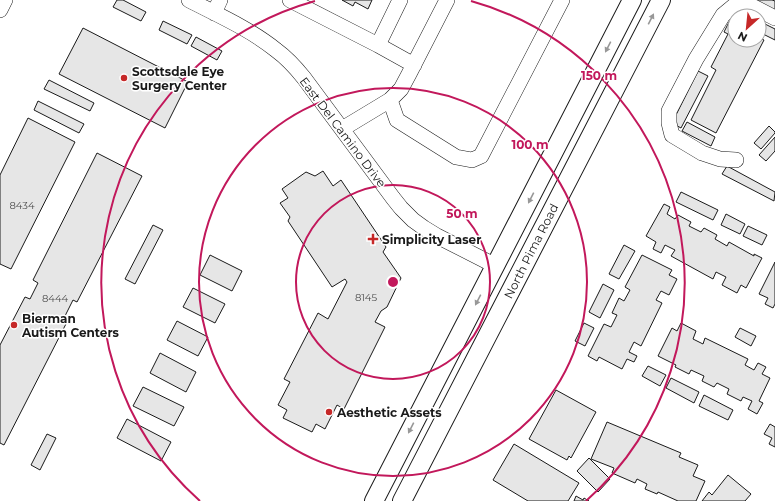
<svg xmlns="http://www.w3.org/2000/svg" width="775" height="501" font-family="Montserrat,sans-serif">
	<rect width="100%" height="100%" fill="#fff"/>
	<!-- building -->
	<path fill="#e6e6e6" stroke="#1a1a1a" d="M117,0h6l23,12 -5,9 -28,-14z
		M342,0h30l-4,9 -13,-7 -2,4z
		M752,0h20l3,1v12z
		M741,11l9,5h-12z
		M163,21l29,14 -5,9 -28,-14z
		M759,21l16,8v11l-16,-8z
		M729,22l6,3v15h24v-2l5,2 -48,93 -25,-13 25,-50 -5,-3 17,-33 -4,-2z
		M83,28l105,54 -23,46 -106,-54z
		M196,37l26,14 -5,9 -26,-14z
		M698,71l10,5 -27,52 -9,-5z
		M49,80l45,23 -4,8 -46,-22z
		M38,101l46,23 -5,9 -45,-23z
		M28,118l47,24 -64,127 -11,-5v-89z
		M687,122l28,15 -4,9 -29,-15z
		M769,126l6,6v1l-14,16 -7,-6z
		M775,137v14l-9,10 -7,-6z
		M97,153l45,23 -65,126 -4,-2 -8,16 4,2 -65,127 -4,-2v-98l25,-48 5,2 8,-16 -5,-3z
		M727,166l48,26 -1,9 -52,-27z
		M323,171l10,15 8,-6 45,67 -3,5 18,26 -14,29 -6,4 -6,11 10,5 -41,82 -7,-4 -12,24 -9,-5 -4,8 -29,-14 4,-8 -9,-5 12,-23 -6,-3 34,-66 10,6 19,-37 -2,-3 -13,8 -44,-66 2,-4 -10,-14 8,-5 -6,-9 24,-17 9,4z
		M681,192l37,18 -5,10 -37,-18z
		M664,204l6,3 -3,7 8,5 3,-4 13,7 -2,4 12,6 3,-4 13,7 -2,4 12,7 2,-4 25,14v-2l8,4 -16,30 -5,-3 -4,8 -15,-8 4,-8 -10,-5 -3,7 -42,-23 4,-6 -10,-5 -4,8 -8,-4 3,-7 -10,-6z
		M726,214l19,10 -5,10 -19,-9z
		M153,225l10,5 -28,54 -10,-5z
		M748,226l19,9 -5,10 -19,-9z
		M624,245l11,6 -16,28 -10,-5z
		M210,255l32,16 -10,20 -32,-16z
		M642,255l30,15 -3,5 8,4 -8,16 -8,-4 -5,9 6,3 -21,43 -7,-4 -5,10 8,4 -3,6 -7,-3 -5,10 -23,-12 -2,4 -9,-5 16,-32 7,3 6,-12 -5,-2 7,-15 5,3 6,-11 -5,-3z
		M775,262v42l-2,4 -8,-4 3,-6 -9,-4z
		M603,284l11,6 -14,28 -11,-6z
		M193,288l32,16 -10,19 -32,-16z
		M177,321l31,16 -10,19 -31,-16z
		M584,323l10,5 -9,18 -10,-5z
		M681,323l15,8 -3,8 10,5 2,-6 43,21 -3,6 9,5 4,-7 8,4 -4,7 8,4 -11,23 4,2 -6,11 -9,-5 4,-8 -9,-4 -2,4 -14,-7 2,-5 -12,-6 -3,4 -12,-6 2,-5 -13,-6 -2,4 -14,-7 1,-2 -18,-9 14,-28 5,3z
		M740,328l16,8 -5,10 -16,-9z
		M160,353l36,19 -10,20 -36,-19z
		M648,366l18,9 -6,11 -18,-10z
		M671,378l28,14 -5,11 -28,-15z
		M143,387l41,20 -10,19 -41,-20z
		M556,390l40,22 -25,46 -2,-2 -2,4 -38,-21z
		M704,395l29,15 -5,10 -29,-14z
		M127,419l44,23 -10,19 -44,-23z
		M607,422l74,31 -2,4 19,8 -5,11 12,5 -9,20h-18l-20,-9 -1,2 -12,-5 2,-5 -10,-5 -2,4 -23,-10 2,-5 -23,-9z
		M770,424l5,3v20l-6,-3 3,-6 -8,-4z
		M47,434l9,4 -16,32 -9,-5z
		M514,444l65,39 -11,18h-40l-35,-21z
		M589,458l21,21 -12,13 -21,-21z
		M728,475l23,19 -6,7h-43l7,-9 3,3z
		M576,496l7,4 1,-2 5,3h-15z"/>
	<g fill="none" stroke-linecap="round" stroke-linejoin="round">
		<!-- minor casing -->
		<g stroke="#1a1a1a" stroke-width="16">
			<path id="minor" d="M189,0c29,15 61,29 87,50 11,8 20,18 28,28l89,120 8,10 12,12 11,8 13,8 59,30
				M290,0l88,45 22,-45
				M447,0l-38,74 -8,15 -11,11 7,20 59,37 16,3 9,-4 81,-156
				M0,10l5,-10
				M214,13l6,-13
				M378,45l36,20
				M342,129l48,-29
				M736,160l-16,-1 -18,-6 -30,-18 -3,-12v-12l27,-52 27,-44 12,-10 11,-2 29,15"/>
		</g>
		<!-- major casing -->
		<g stroke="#1a1a1a" stroke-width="20">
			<path id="major" d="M374,501l258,-501
				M402,501l259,-501"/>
		</g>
		<!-- minor -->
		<use href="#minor" stroke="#fff" stroke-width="15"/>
		<!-- major -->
		<use href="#major" stroke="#fff" stroke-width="18"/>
	</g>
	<!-- one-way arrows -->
	<defs><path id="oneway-solid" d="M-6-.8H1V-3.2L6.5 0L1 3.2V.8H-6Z"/></defs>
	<g fill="#989898">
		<use href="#oneway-solid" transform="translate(651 19) rotate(-63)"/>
		<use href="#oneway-solid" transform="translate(608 47) rotate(117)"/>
		<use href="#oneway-solid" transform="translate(531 198) rotate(117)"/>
		<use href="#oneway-solid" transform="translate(478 300) rotate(117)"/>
		<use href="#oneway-solid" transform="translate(411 428) rotate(117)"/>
	</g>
	<!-- distance rings -->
	<g fill="none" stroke="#c2185b" stroke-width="2">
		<circle cx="393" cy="282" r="97"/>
		<circle cx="393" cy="282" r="194"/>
		<path d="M200 501A292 292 0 0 1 315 1M471 1A292 292 0 0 1 586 501"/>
	</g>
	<!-- markers -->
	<g fill="#c62828" stroke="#fff" stroke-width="1.5">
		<circle cx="124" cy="78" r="4"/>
		<path d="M371 233h4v4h4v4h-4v4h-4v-4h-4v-4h4z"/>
		<circle cx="14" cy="325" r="4"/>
		<circle cx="329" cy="412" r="4"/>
	</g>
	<g text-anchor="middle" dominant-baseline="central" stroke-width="3" stroke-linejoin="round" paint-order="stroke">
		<!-- number labels -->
		<g font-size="10" fill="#4d4d4d">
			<text x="22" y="205">8434</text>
			<text x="366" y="297">8145</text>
			<text x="55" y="298">8444</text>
		</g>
		<!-- poi labels -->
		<g font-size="12" font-weight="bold" fill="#1a1a1a" stroke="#fff" text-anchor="start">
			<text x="132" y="71">Scottsdale Eye<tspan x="132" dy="14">Surgery Center</tspan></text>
			<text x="382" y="239">Simplicity Laser</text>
			<text x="22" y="318">Bierman<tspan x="22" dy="14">Autism Centers</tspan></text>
			<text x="337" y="412">Aesthetic Assets</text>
		</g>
		<!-- street labels -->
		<g font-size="12" fill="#1a1a1a" stroke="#fff">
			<text transform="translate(343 132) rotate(53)">East Del Camino Drive</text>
			<text transform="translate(531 251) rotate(-63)">North Pima Road</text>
		</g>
	</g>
	<circle cx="393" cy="282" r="6" fill="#c2185b" stroke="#fff" stroke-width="2"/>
	<g font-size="12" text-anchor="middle" font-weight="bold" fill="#c2185b" stroke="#fff" stroke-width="3" stroke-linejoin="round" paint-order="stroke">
		<text x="599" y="80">150 m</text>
		<text x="530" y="149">100 m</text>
		<text x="462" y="218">50 m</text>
	</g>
	<!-- north arrow -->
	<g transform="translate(747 28) rotate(207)"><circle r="19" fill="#ffffff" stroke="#a3a3a3"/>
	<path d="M0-3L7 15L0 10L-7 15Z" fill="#c62828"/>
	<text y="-6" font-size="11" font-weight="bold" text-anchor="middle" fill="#1a1a1a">N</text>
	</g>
</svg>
